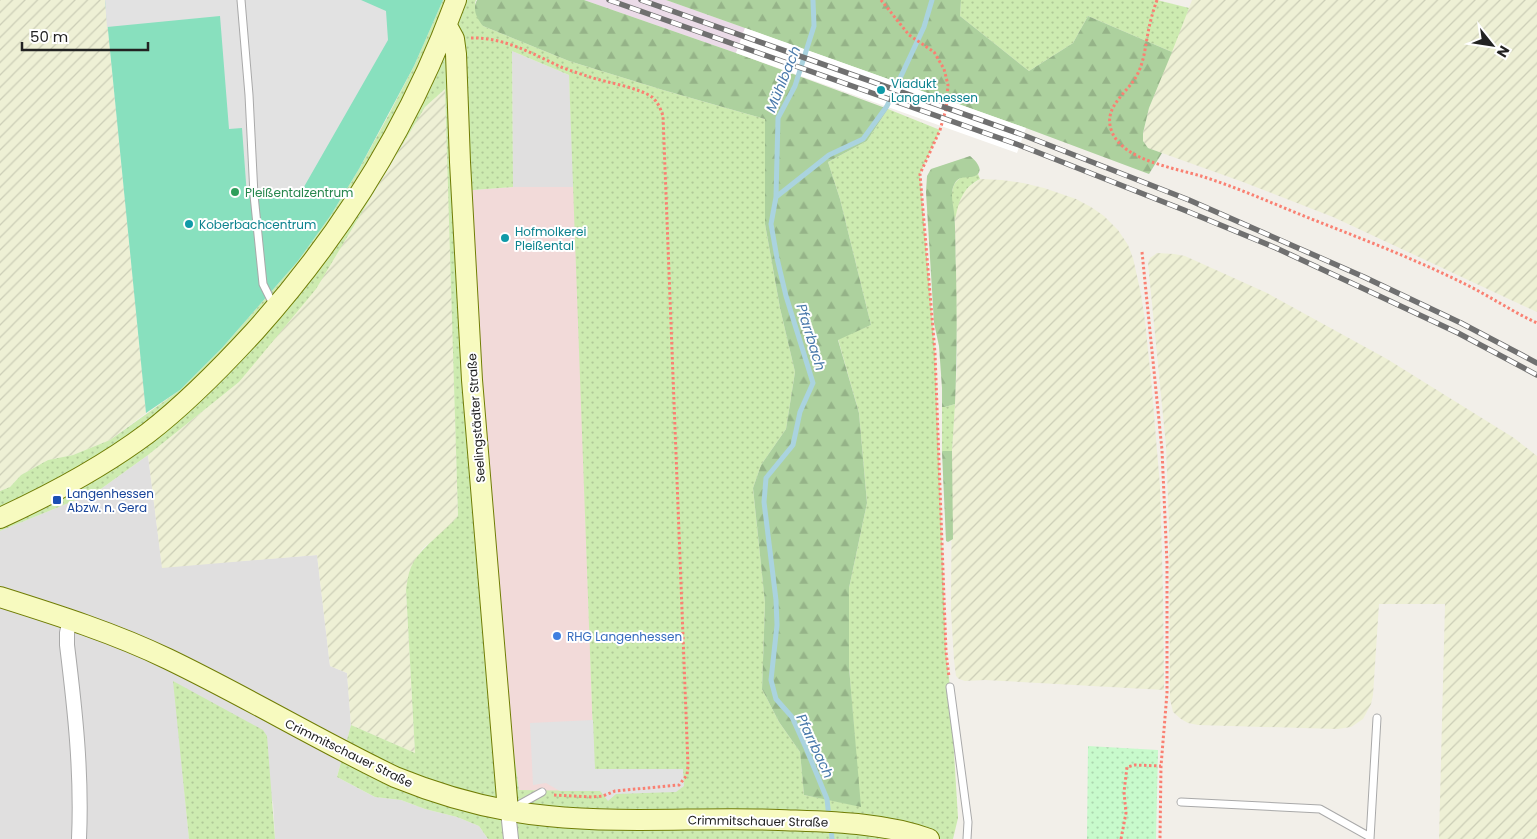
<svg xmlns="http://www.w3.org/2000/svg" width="1537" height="839" font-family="Poppins,sans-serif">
	<defs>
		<pattern id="farmland-furrows" width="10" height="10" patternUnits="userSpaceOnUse" patternTransform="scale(1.25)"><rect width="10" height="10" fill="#eef0d5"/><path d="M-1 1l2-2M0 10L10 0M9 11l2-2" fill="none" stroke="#ccceb7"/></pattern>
		<pattern id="grass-dots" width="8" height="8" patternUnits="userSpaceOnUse" patternTransform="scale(1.25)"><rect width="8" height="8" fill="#cdebb0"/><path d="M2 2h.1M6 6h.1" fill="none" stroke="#b0c997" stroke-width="1.8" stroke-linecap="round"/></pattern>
		<pattern id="forest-firs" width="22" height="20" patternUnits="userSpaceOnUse" patternTransform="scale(1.25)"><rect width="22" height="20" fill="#add19e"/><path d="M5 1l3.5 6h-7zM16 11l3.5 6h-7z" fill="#95b388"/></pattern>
		<pattern id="park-dots" width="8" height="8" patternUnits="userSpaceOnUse" patternTransform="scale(1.25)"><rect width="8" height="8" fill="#c8facc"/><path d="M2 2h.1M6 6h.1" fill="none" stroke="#acd6af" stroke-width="1.8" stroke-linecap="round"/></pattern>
	</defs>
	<rect width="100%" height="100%" fill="#f2efe9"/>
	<!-- residential -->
	<path fill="#e0dfdf" d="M512,51l57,24 5,112h-61z
		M148,455l14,112 155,-12 13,111 17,7 4,52 -14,52 38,20 26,3 24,9 32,8 22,9 9,13h-213l-2,-37 -99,-120 15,157h-189v-308l98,-40z"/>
	<!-- commercial -->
	<path fill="#f2dad9" d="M513,187h61l21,604h-76l-38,-278 -21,-322z"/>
	<!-- industrial -->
	<path fill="#ebdbe8" d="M584,0h82l79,28 -9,25z"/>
	<!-- farmland -->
	<path fill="url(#farmland-furrows)" d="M0,0h105l41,413 -36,27 -37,15 -25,5 -27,15 -11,12 -10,4z
		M1192,0h345v312l-204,-95 -90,-35 -95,-34 -5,-7v-8l6,-25z
		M446,88l12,428 -11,13 -24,19 -13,21 -4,21 9,163 -64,-28 -4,-52 -17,-7 -13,-111 -155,13 -14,-113 91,-73 186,-275z
		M980,179l22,1 21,3 21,5 32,11 15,8 13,9 14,14 10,15 5,13 8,36 4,27 6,58 9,107 3,105 1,99 -179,-10 -20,1 -6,-2 -3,-3 -2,-16 -3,-49 1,-160 5,-88 -2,-142 2,-14 6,-14 8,-8z
		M1157,253l17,1 11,2 82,37 120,66 127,79 23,18v383h-98l6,-235h-66l-6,91 -2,9 -8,15 -12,8 -14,2 -139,-4 -10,-2 -7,-4 -8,-7 -3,-13 -1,-175 -3,-78 -18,-183 2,-5z"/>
	<!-- grass -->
	<path fill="url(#grass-dots)" fill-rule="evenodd" d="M443,0h33l-1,3 8,23 86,35 94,29 102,29v105l15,84 15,64 -9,57 -25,36 -8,23 12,115 -3,86 17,33 21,30 4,43 56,11 -11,-139v-79l18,-85 -8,-90 -21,-74 33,-14 -31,-126 -12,-37 39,-21 21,-32 52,21 -20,44 15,179 11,299 4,35 8,131 -5,21h-465l-9,-13 -22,-9 -32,-8 -24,-9 -26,-3 -38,-20 14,-52 64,28 -9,-163c1,-7 2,-16 5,-23 10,-21 32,-33 47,-51l-13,-427 -20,18 -109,182 -77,93 -91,73 -50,36 -98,40v-40l10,-4 11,-12 27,-15 25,-5 37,-15 70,-50 42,-42 76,-87 33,-46 28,-46 28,-51 27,-52zM512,51l57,24 26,716 -76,-1 -38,-277 -21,-322 53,-4z
		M961,0h196l32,8 -17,44 -84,-36 -15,27 -44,28 -69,-55z
		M978,174l2,5c-18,9 -22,24 -25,42 -2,-14 -9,-38 8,-44 6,-1 10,1 15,-3z
		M955,404l-3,47 -10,1v-45h3z
		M173,681l90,49 4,6 8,103h-86z"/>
	<!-- forest -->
	<path fill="url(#forest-firs)" d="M477,0h107l152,53 152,56 -21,32 -39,21 12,37 31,126 -33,15 21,73 8,90 -18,85v79l12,140 -57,-12 -4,-43 -21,-30 -17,-33 3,-86 -12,-115 8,-23 25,-36 9,-57 -15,-64 -15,-84v-105l-102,-29 -94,-29 -86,-35c-6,-8 -11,-16 -6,-26z
		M666,0h295l-1,16 69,55 44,-28 15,-27 84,36 -23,56 -6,25v8l5,7 14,5 -13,21 -123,-46z
		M970,156c5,4 14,13 7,19 -7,5 -18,-2 -23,10 -4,8 -1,19 0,27 2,19 1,38 2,58 1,45 1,89 -1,134l-10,3h-3v-19l-3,-42 -5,-23 -8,-131 1,-16 4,-7z
		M943,451h9l1,88 -5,3 -2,-1 -4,-89z"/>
	<!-- park -->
	<path fill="url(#park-dots)" d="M1088,746l70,4 -2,89h-69z"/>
	<!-- pitch -->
	<path fill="#88e0be" d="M105,0h338l-29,66 -55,103 -28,46 -33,46 -76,87 -42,42 -34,23z"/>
	<!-- parking -->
	<path fill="#e2e2e2" d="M105,0h256l25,11 2,29 -87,152 -54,4 -5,-68 -13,1 -9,-113 -113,11z
		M593,720l2,49h88l1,17 -8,6 -60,2 -8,7 -8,-10h-40l-14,-8 -13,2 -3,-62z"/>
	<!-- pier -->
	<path fill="#fff" d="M745,28l281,100 -9,25 -281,-100z"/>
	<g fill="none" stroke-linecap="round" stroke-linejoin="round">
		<!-- stream -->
		<path stroke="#aad3df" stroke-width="5" d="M776,197l2,-79 17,-32 19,-60 -1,-26
			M829,818l-2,-19 -21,-51 -14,-31 -16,-18 -5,-19 6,-55 -1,-25 -12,-98 2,-24 27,-33 7,-33 13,-29 -27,-87 -9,-38 -6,-34 5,-27 53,-42 34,-16 24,-33 37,-79 8,-27
			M831,826l1,13"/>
		<!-- lane casing -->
		<g stroke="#a9a9a9" stroke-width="9">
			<path id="lane" d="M241,0l8,95 5,100 9,89 11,22
				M950,687l18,135 -1,17
				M1181,802l139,7 50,28
				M515,807l27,-15
				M1370,839l7,-121"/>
		</g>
		<!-- street casing -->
		<g stroke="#a9a9a9" stroke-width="16">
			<path id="street" d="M70,619l-3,14v12c8,65 15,128 12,194
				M508,811l3,28"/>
		</g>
		<!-- secondary casing -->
		<g stroke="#707d05" stroke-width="22">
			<path id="secondary" d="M447,26l7,13 2,15 4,108 12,218 36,431
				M0,518c50,-23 104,-52 148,-85 39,-30 73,-65 107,-102 87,-97 156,-208 201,-331
				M0,597c57,18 114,36 168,62 77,37 150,81 227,118 49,20 100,34 153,39 77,8 155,1 231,4 50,2 103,2 150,19"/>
		</g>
		<!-- path -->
		<path stroke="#fa8072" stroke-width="3" stroke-dasharray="2.5 2.5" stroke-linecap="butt" d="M881,0l28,35 25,17 10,17 4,16 -2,24 -6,21 -20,44 15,179 11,299 3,25
			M1157,0c-4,11 -7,22 -9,33 -3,15 -4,30 -12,44 -10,17 -34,31 -24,55 11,28 62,36 89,44 38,12 75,29 113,44 51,20 103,40 153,65 24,12 46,27 70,38
			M471,38c33,-1 62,16 90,29 10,4 20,7 29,10 18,6 47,10 62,20 6,5 9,13 11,19l25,650 -1,9 -8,10 -64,6 -12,5 -11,1 -39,-2
			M1142,252l20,198 5,113v130l-6,73 -1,73
			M1121,839l5,-26 -2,-21 3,-25 8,-2 26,1"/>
		<!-- lane -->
		<use href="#lane" stroke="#fff" stroke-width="7"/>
		<!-- street -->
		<use href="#street" stroke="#fff" stroke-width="14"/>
		<!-- secondary -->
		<use href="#secondary" stroke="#f7fabf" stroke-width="20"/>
		<!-- rail casing -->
		<g stroke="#707070" stroke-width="5.5">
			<path id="rail" d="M609,0l410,145 165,65 92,38 84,39 98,46 79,42
				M641,0l382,135 166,65 175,77 97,46 76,40"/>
		</g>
		<!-- rail -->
		<use href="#rail" stroke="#fff" stroke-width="4" stroke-dasharray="11" stroke-linecap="butt"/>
	</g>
	<!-- markers -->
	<g fill="#0f9aa8" stroke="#fff" stroke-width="2">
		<circle cx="881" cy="90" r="5"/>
		<circle cx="189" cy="224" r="5"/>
		<circle cx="505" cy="238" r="5"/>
	</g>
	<circle fill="#2e9e5b" stroke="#fff" stroke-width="2" cx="235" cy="192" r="5"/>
	<rect fill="#1a4fb4" stroke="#fff" stroke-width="2" x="52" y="495" width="10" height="10" rx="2.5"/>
	<circle fill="#3f7fe0" stroke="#fff" stroke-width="2" cx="557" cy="636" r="5"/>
	<g text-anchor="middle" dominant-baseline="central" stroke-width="4" stroke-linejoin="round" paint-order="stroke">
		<!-- culture labels -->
		<g font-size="12" fill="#0d838f" stroke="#fff" text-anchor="start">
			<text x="891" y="83">Viadukt<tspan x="891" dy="14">Langenhessen</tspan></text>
			<text x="199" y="224">Koberbachcentrum</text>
			<text x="515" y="231">Hofmolkerei<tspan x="515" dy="14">Pleißental</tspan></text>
		</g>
		<!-- leisure labels -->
		<g font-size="12" fill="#27864d" stroke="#fff" text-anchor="start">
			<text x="245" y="192">Pleißentalzentrum</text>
		</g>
		<!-- street labels -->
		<g font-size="12" fill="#222" stroke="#fff">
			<text transform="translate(476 418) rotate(-94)">Seelingstädter Straße</text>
			<text transform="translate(349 753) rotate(26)">Crimmitschauer Straße</text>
			<text transform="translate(758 821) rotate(1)">Crimmitschauer Straße</text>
		</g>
		<!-- transit labels -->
		<g font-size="12" fill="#164399" stroke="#fff" text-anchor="start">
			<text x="67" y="493">Langenhessen<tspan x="67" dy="14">Abzw. n. Gera</tspan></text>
		</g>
		<!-- shop labels -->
		<g font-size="12" fill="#366cbe" stroke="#fff" text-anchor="start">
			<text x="567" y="636">RHG Langenhessen</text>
		</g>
		<!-- water labels -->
		<g font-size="14" font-style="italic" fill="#4a7aab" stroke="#fff">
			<text transform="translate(783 79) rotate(-68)">Mühlbach</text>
			<text transform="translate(811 337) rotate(73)">Pfarrbach</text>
			<text transform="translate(815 746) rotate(65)">Pfarrbach</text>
		</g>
	</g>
	<!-- north arrow -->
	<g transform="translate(1492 45) rotate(120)" stroke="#ffffff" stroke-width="4" paint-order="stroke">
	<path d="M0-4L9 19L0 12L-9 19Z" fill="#222222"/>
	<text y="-8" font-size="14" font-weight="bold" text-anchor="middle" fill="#222222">N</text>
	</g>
	<!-- scale -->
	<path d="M22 42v8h126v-8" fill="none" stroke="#222222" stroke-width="2.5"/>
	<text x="30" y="42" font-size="15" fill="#222222" stroke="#ffffff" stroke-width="4" paint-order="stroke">50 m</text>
</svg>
